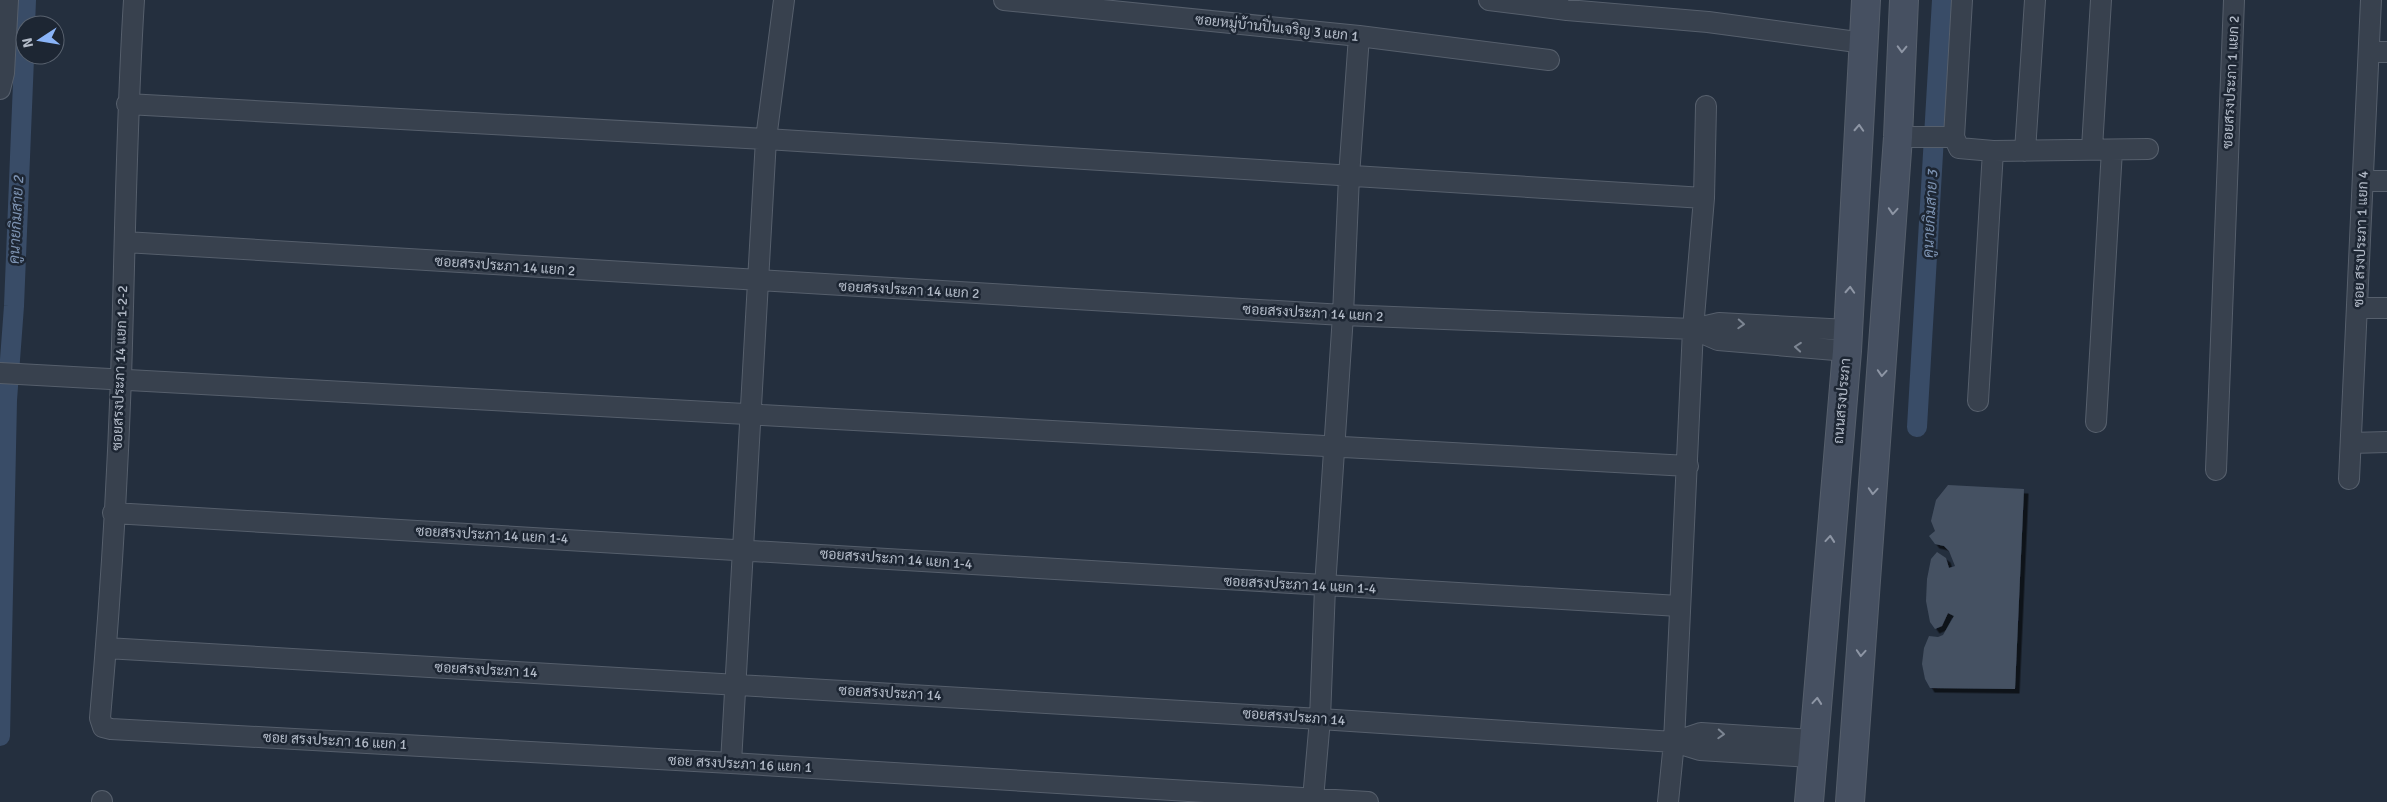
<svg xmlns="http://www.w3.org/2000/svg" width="2387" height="802" font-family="Signika,Sarabun,sans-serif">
	<defs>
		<filter id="shadow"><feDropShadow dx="4.5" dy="4.5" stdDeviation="0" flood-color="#0009"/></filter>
	</defs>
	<rect width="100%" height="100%" fill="#242f3e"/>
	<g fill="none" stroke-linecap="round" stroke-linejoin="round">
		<!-- canal -->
		<path stroke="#394c67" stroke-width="20" d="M25,25l1,-25
			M1917,427l25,-427
			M0,736l7,-336 7,-94 11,-273"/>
	</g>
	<!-- building -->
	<path fill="#455162" filter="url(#shadow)" d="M1948,485l76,4 -9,200 -85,-1 -5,-9 -3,-15 2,-16 5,-12 9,1 5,-2 11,-19 -6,-3 -6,13 -7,3 -5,-7 -4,-21 1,-22 4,-20 6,-7 9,6 3,10 6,-2 -6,-15 -5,-5 -9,-2 -6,-8 6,-5 -4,-10 5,-21z"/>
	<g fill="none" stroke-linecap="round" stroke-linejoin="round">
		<!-- street casing -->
		<g stroke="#565f6c" stroke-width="22">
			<path id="street" d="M134,0c-8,126 -9,252 -13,378 -4,113 -11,227 -21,340l3,9 8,2 620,34 637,39
				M1004,0l355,36 190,24
				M1489,0l78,10 141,12 156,21
				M2369,52h18
				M0,89l4,-16 4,-73
				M127,104l639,35 938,59
				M1898,137h56l5,11 34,3 155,-2
				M1954,137l8,-137
				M2092,148l9,-148
				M2025,151l10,-151
				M2363,181h24
				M125,242l1218,73 350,14 26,-6 129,7
				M2358,308h29
				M1693,329l25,11 129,11
				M0,373l1688,93
				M1978,401l15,-250
				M2096,422l16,-272
				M2351,443l36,-1
				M2216,470l18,-470
				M2349,479l22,-479
				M113,513l1566,93
				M106,648l1214,71 354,23 26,8 112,7
				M1674,742l27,-9 112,7
				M731,763l35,-624 18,-139
				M1313,799l7,-80 5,-132 18,-272 6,-139 10,-140
				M102,802v-1
				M1668,802l6,-60 19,-413 11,-131 2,-92"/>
		</g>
		<!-- secondary casing -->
		<g stroke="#565f6c" stroke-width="30">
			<path id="secondary" d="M1809,802l38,-451 19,-351
				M1850,802l48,-665 6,-137"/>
		</g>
		<!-- street -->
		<use href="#street" stroke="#38414e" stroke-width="20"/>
		<!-- secondary -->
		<use href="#secondary" stroke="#465061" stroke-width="28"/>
	</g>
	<!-- one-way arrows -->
	<defs><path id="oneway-chevron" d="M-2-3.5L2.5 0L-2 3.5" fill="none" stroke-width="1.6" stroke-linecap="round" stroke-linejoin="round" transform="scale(1.25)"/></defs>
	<g stroke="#8e96a5">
		<use href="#oneway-chevron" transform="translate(1902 49) rotate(92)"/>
		<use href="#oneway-chevron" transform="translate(1859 128) rotate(-87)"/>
		<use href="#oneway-chevron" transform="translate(1893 211) rotate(94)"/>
		<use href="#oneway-chevron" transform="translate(1850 290) rotate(-87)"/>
		<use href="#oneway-chevron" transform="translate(1882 373) rotate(94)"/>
		<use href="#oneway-chevron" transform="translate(1873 491) rotate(94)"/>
		<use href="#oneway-chevron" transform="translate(1830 539) rotate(-85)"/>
		<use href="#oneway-chevron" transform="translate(1861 653) rotate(94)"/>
		<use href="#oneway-chevron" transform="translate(1817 701) rotate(-85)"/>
	</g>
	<g stroke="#7c8592">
		<use href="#oneway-chevron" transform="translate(1741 324) rotate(3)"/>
		<use href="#oneway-chevron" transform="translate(1798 347) rotate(-175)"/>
		<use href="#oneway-chevron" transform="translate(1721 734) rotate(3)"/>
	</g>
	<g text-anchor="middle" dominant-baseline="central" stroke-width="5" stroke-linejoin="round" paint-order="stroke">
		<!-- street labels -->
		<g font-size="14" fill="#b4bcc9" stroke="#1d2633">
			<text transform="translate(1277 28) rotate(6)">ซอยหมู่บ้านปิ่นเจริญ 3 แยก 1</text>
			<text transform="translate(2231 82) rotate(-87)">ซอยสรงประภา 1 แยก 2</text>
			<text transform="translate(2361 239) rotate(-88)">ซอย สรงประภา 1 แยก 4</text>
			<text transform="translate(505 266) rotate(4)">ซอยสรงประภา 14 แยก 2</text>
			<text transform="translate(909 290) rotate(3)">ซอยสรงประภา 14 แยก 2</text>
			<text transform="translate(1313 313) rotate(3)">ซอยสรงประภา 14 แยก 2</text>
			<text transform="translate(120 368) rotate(-88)">ซอยสรงประภา 14 แยก 1-2-2</text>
			<text transform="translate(1842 401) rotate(-85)">ถนนสรงประภา</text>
			<text transform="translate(492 535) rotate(3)">ซอยสรงประภา 14 แยก 1-4</text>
			<text transform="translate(896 559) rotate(4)">ซอยสรงประภา 14 แยก 1-4</text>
			<text transform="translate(1300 585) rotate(3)">ซอยสรงประภา 14 แยก 1-4</text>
			<text transform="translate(486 670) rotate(3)">ซอยสรงประภา 14</text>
			<text transform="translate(890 693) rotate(3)">ซอยสรงประภา 14</text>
			<text transform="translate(1294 717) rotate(4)">ซอยสรงประภา 14</text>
			<text transform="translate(335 741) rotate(3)">ซอย สรงประภา 16 แยก 1</text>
			<text transform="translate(740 764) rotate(3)">ซอย สรงประภา 16 แยก 1</text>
		</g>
		<!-- water labels -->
		<g font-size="15" font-style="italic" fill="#7c92b1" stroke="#1d2633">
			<text transform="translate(1930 214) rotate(-87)">คูนายกิมสาย 3</text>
			<text transform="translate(16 220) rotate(-87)">คูนายกิมสาย 2</text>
		</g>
	</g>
	<!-- north arrow -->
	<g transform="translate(40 40) rotate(258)"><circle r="24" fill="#1d2633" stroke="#59626f"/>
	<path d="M0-4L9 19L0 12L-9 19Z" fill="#8ab4f8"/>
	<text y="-8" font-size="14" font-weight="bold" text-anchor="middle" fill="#b4bcc9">N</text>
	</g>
</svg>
